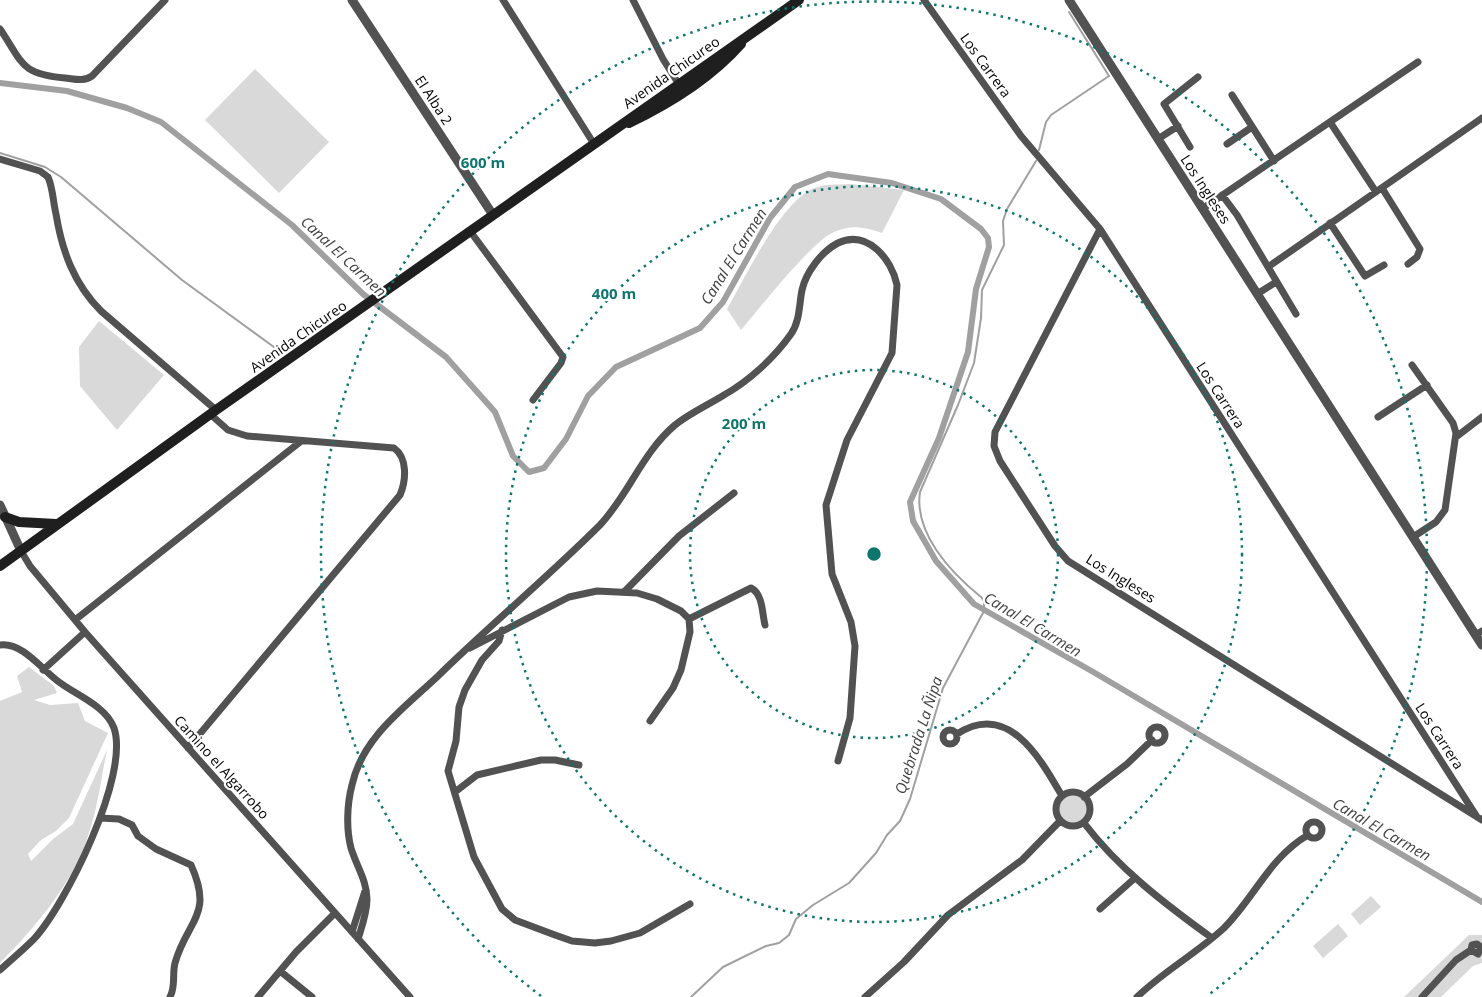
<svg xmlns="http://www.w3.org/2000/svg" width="1482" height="997" font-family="'Open Sans',sans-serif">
	<rect width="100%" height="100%" fill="#fff"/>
	<!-- green -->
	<path fill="#d9d9d9" d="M255,69l74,73 -50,51 -74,-73z
		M851,184l53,6 -22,43c-16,-6 -31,-9 -48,-1 -22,9 -75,77 -93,98l-14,-21c19,-33 51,-101 83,-119 13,-7 27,-5 41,-6z
		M99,321l65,54 -47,55 -37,-44 -1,-39z
		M29,667l25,19 3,7 -23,7 16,5 28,-2 7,18 23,12 -39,85 -13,13 -15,9 -13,14 3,7 22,-22 20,-15 34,-74c-6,28 -9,57 -18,83 -16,51 -53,93 -89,130v-262l22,-9 -5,-16z
		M1059 809a14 14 0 1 1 28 0a14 14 0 1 1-28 0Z
		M1371,896l10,11 -21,18 -9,-11z
		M1338,924l10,12 -25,22 -10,-12z
		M1469,935h13v28l-9,3 -32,31h-37z"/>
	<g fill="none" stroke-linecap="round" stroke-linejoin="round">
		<!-- stream -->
		<path stroke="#a0a0a0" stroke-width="2" d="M1039,150l7,-28 5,-7 58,-39 -40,-64
			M0,153l45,14 16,10 121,103 96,70
			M691,997l32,-30 43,-21 13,-3 10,-8 7,-16 17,-14 36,-22 27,-30 11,-18 13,-14 10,-22 33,-111 41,-77v-10l-3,-4c-31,-25 -67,-64 -61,-105l38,-87 16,-42 7,-45 1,-28 22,-45 -1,-24 4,-12 29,-48"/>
		<!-- canal -->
		<path stroke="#a0a0a0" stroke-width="6" d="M0,83l67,8 60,17 34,14 131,103 71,69 83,63 49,55 18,44 16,16 15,-4 22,-29 22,-43 28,-29 84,-39 23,-26 47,-84 25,-31 33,-13 64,9 49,16 40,30 7,9 1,9 -13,42 -8,63 -29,86 -29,64 3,19 23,40 38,43 121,69 387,229"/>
		<!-- minor -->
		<path stroke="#525252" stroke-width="7" d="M503,0l91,144
			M633,0l30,59 15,24
			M924,0l97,136 79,93 377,588
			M0,29c23,34 20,45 65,49 10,1 18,4 27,-2l73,-76
			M1232,95l42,66
			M1330,122l46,70
			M1158,139l20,-13
			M1227,144l25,-17
			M1190,147l-26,-43 34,-27
			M0,159l40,12 8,6c5,11 5,25 8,37 6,37 18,70 45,97l115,99
			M1382,188l38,61 -3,8 -9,7
			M1222,195l15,20 59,99
			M1202,209l216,-147
			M1330,223l35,53 19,-11
			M1100,229l-105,203 -1,14 6,15 55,85 13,15 414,259
			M470,231l93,126 -2,6 -28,37
			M1268,267l214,-149
			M1257,294l19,-12
			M1412,365l41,58 3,10 -11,77 -9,12 -23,15
			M1378,417l49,-32
			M1456,437l26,-20
			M21,551l9,15 55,66 325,365
			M624,592l55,-56 55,-43
			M689,619l62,-31c12,6 11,25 14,37
			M75,620l225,-178
			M502,630l-3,11 -17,19 -17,30 -6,17 -3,34 -8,30 26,86 28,52 13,11 40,15 17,6 23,2 16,-2 29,-8 50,-29
			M1475,635l7,-4
			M0,645c23,-3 42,25 59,37 17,13 47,24 55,46 16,47 -48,176 -80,211 -11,11 -23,21 -34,31
			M470,648l99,-51 28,-6 40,2 20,6 24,12 8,8 1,13 -9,38 -8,18 -23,33
			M43,670l42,-38
			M1149 735a8 8 0 1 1 16 0a8 8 0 1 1-16 0Z
			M943 737a7 7 0 1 1 14 0a7 7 0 1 1-14 0Z
			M957,734c52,-34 84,26 105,62
			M188,748l212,-253c6,-14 8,-37 -6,-47l-147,-12 -19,-6 -18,-16
			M455,792l22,-17 64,-15h14l24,5
			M1056 809a17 17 0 1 1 34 0a17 17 0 1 1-34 0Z
			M1084,797l43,-33 25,-24
			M100,818l19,1 13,6 6,11 18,13 35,16c23,51 -4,55 -16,98 -3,11 1,23 -5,34
			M1306 830a8 8 0 1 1 16 0a8 8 0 1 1-16 0Z
			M1084,823c35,46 81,81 128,115
			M1100,909l35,-31
			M352,932l13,-41
			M358,939c4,-13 9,-26 9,-40 0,-18 -11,-34 -16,-51 -5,-19 -4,-44 1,-63 10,-47 52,-77 85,-108 53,-52 111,-100 163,-152 29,-31 42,-72 75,-100 15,-12 33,-20 49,-30 25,-14 50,-37 67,-61 9,-13 8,-29 11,-44 4,-18 20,-39 36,-47 30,-14 54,17 59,42l-5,68 -45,87 -21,65 6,69 19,48 4,24 -5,72 -12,43
			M280,971l32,26
			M258,997l38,-45 39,-39
			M865,997l39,-35 44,-47 74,-55 38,-39
			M1137,997c27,-26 60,-44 87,-69 30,-30 46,-71 84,-93
			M1422,997l34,-37 15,-10 1,-5 5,-1 4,3 -3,7 -7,-4"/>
		<!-- tertiary -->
		<path stroke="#525252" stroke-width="9" d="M352,0l141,215
			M1069,0l413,645
			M0,505l21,46"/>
		<!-- secondary -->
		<path stroke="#1f1f1f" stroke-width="10" d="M629,123c42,-20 81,-44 112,-79
			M5,517l14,5 37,2
			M0,566l216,-156 583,-410"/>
	</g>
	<!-- distance rings -->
	<g fill="none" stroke="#0f766e" stroke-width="2.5" stroke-dasharray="2.5 5">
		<circle cx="874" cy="554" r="184"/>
		<circle cx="874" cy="554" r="368"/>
		<path d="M541 996A553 553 0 1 1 1207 996"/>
	</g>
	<g text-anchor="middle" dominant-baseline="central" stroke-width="4.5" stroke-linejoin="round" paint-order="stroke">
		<!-- street labels -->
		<g font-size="14" fill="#000" stroke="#fff">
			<text transform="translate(986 65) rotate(54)">Los Carrera</text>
			<text transform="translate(671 72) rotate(-35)">Avenida Chicureo</text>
			<text transform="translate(434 100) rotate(57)">El Alba 2</text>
			<text transform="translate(1206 189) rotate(57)">Los Ingleses</text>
			<text transform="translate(298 336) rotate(-35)">Avenida Chicureo</text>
			<text transform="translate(1221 395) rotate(57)">Los Carrera</text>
			<text transform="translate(1121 578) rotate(32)">Los Ingleses</text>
			<text transform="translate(1440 736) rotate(57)">Los Carrera</text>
			<text transform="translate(222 767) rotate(48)">Camino el Algarrobo</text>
		</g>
		<!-- water labels -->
		<g font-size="15" font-style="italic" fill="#414141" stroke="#fff">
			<text transform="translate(344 256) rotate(43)">Canal El Carmen</text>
			<text transform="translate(733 256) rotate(-58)">Canal El Carmen</text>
			<text transform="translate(1033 624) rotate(31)">Canal El Carmen</text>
			<text transform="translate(918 735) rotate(-72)">Quebrada La Ñipa</text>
			<text transform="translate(1382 829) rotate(30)">Canal El Carmen</text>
		</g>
	</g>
	<circle cx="874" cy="554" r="8" fill="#0f766e" stroke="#fff" stroke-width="2.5"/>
	<g font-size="15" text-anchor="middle" font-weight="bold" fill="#0f766e" stroke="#fff" stroke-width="4.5" stroke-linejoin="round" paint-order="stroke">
		<text x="483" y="168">600 m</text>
		<text x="614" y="299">400 m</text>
		<text x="744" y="429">200 m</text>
	</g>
</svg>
